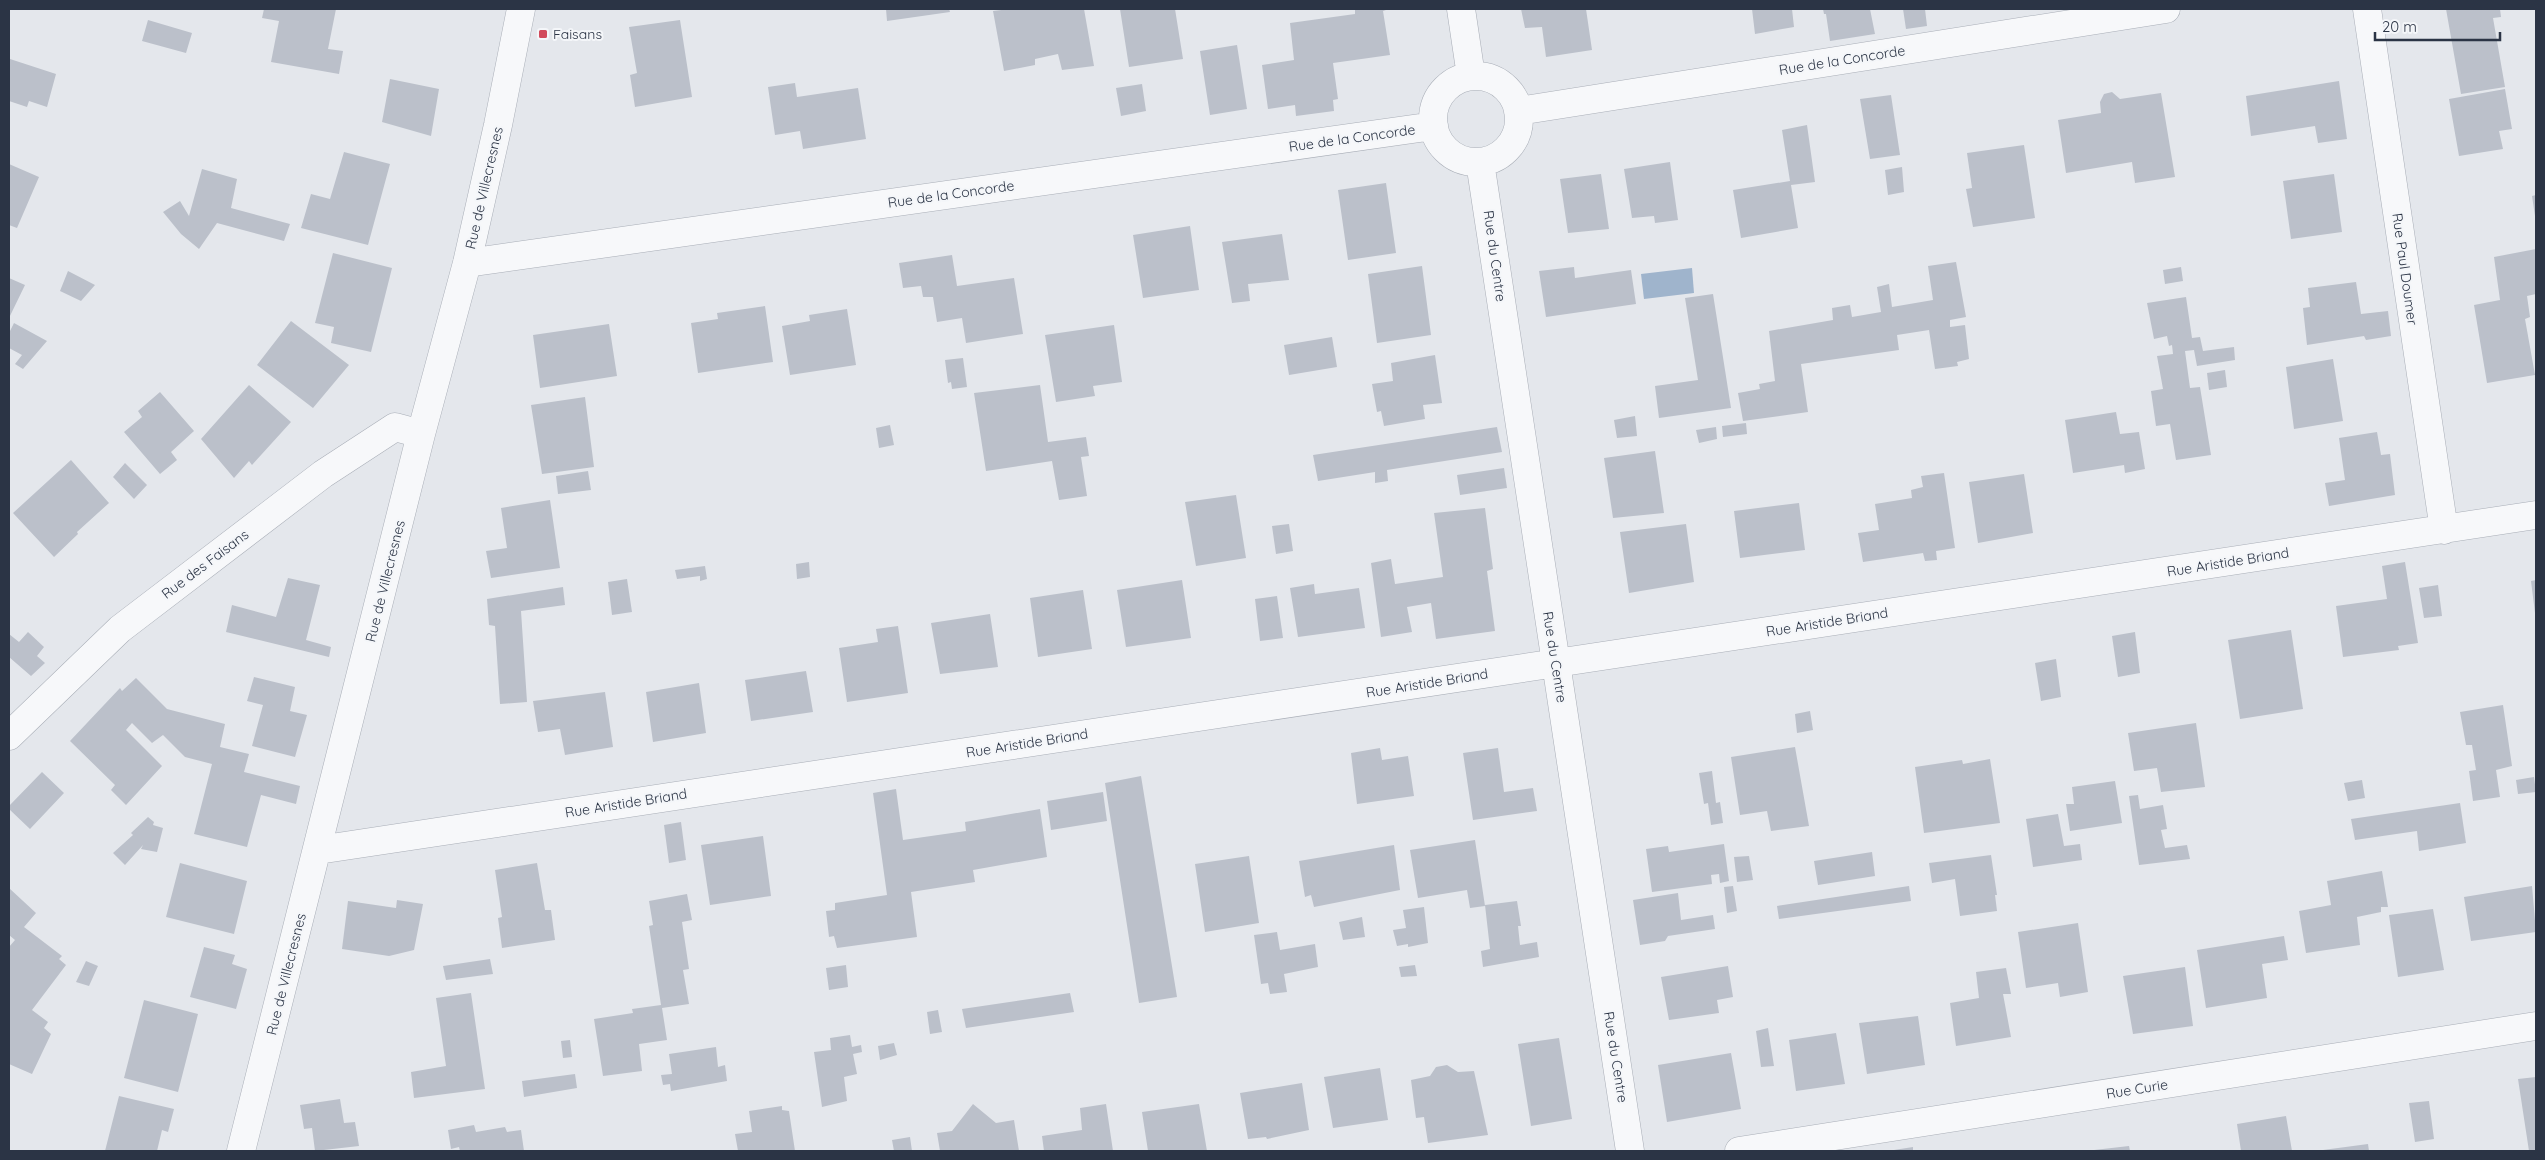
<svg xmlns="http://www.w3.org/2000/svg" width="2545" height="1160" font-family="Quicksand,sans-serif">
	<rect width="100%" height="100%" fill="#e4e7ec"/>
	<!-- water -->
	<path fill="#9fb4cc" d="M1692,268l2,25 -50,6 -3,-25z"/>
	<!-- building -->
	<path fill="#bbc0ca" d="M264,9h72l-8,40 15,2 -4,23 -68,-12 8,-41 -17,-3z
		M886,9h63l1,3 -63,9z
		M1010,9h74l10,57 -32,4 -4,-16 -23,5v6l-31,6 -11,-60z
		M1120,9h55l8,50 -54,8z
		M1355,9h34l-6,2 7,44 -57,8 5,36 -5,1 1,11 -38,5 -1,-11 -27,4 -6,-44 32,-5 -4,-37 65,-9z
		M1521,9h65l6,41 -46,7 -4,-30 -17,1z
		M1752,9h40l2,18 -39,7z
		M1823,9h47l5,25 -45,7 -4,-27h-2z
		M1903,9h22l2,17 -21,3z
		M2446,9h54l1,8 -8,1 12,69 -44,7z
		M148,20l44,13 -6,20 -44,-12z
		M680,20l12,77 -57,10 -5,-32 7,-2 -8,-46z
		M1237,45l10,64 -37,6 -10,-64z
		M10,59l46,15 -9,33 -18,-6 -2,6 -18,-6z
		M390,79l49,10 -8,47 -49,-14z
		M2339,81l8,58 -29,4 -3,-17 -64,10 -5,-40z
		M795,83l2,14 61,-9 8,51 -63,10 -3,-18 -25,4 -7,-48z
		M1142,84l4,27 -25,5 -5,-28z
		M2505,89l7,40 -13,2 4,18 -44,7 -10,-57z
		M2112,92l8,7 41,-6 14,84 -40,6 -3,-21 -66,11 -8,-53 43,-7 -1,-11 4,-8z
		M1891,95l9,60 -30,4 -10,-60z
		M1807,125l8,57 -24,3 7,43 -57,10 -8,-48 57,-9 -8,-51z
		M2024,145l11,73 -62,9 -7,-38 6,-1 -5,-35z
		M344,152l46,12 -22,81 -67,-17 10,-34 19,5z
		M1670,162l8,58 -23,3 -1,-7 -22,2 -8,-49z
		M9,164l30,13 -22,51 -8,-3z
		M1902,167l2,25 -16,3 -3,-25z
		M202,169l35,10 -6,29 59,16 -6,17 -67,-18 -18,26 -18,-15 -18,-22 17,-11 9,15z
		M1601,174l8,55 -41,4 -8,-54z
		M2334,174l8,58 -51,7 -8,-58z
		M1386,183l10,70 -48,7 -10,-70z
		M2536,195v21h-1l-3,-20z
		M1190,226l9,64 -56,8 -10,-63z
		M1282,234l7,46 -41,4 2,17 -18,2 -10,-61z
		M2536,249v45l-9,2 3,21 -5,2 10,56 -48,8 -13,-78 26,-5 -6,-43z
		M333,253l59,15 -21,84 -40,-9 3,-16 -19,-4z
		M952,255l5,31 57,-8 9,56 -57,9 -4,-25 -25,4 -4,-25h-10l-2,-11 -18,2 -4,-25z
		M1956,262l10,55 -16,3v7l15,-2 4,34 -12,3 1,4 -23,3 -6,-39 -32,5 2,15 -98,14 7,48 -65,9 -5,-28 22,-4 -1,-5 16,-3 -6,-50 64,-11 -1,-12 18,-3 2,12 29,-5 -4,-25 12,-3 3,23 41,-7 -5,-34z
		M1422,266l9,69 -54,8 -9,-69z
		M1574,267l1,11 56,-8 5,34 -90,13 -7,-46z
		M2181,267l2,14 -18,3 -2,-14z
		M68,271l27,14 -14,16 -21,-10z
		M9,278l16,7 -16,33z
		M2356,282l5,32 27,-3 3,25 -25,4 -2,-4 -57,9 -4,-37 7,-1 -2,-19z
		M1713,294l18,114 -72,10 -4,-32 43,-6 -13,-82z
		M2186,297l6,41 8,-1 3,14 31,-4 1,13 -38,6 -3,-16 -9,1 5,37 10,-1 11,68 -35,5 -6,-36 -14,2 -5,-35 12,-2 -6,-33 16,-2 -1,-9 -3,1 -2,-10 -13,3 -7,-36z
		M765,306l8,56 -75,11 -7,-50 27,-4 -1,-6z
		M847,309l9,56 -66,10 -8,-49 28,-5 -1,-6z
		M291,321l58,44 -36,43 -56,-43z
		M14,323l33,18 -24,28 -8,-5 7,-9 -13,-7v-15z
		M609,324l8,52 -77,12 -7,-53z
		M1114,325l8,57 -29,4 2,10 -39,6 -11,-67z
		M1332,337l5,30 -48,8 -5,-30z
		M1435,355l7,48 -19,2 2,14 -41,7 -3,-15 -4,1 -5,-28 21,-3 -2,-18z
		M963,358l4,29 -15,2 -1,-7 -3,1 -3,-23z
		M2333,359l10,62 -49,8 -8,-62z
		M2225,370l2,17 -18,3 -2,-17z
		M249,385l42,37 -39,43 -3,-4 -15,17 -33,-39z
		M1040,385l8,57 38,-5 3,19 -8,1 6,39 -28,4 -7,-39 -66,10 -12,-78z
		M160,392l34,39 -23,21 6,8 -17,14 -36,-42 18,-15 -4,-6z
		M585,397l9,70 -52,7 -11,-69z
		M2116,412l4,22 19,-2 6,37 -20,4 -1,-8 -51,8 -8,-53z
		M1635,416l2,20 -20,2 -3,-18z
		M1746,423l1,11 -24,3 -1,-11z
		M890,425l4,20 -15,3 -3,-20z
		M1497,427l5,25 -115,18 1,11 -13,2v-11l-57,9 -5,-26z
		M1716,427l1,12 -18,4 -3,-13z
		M2377,432l4,23 9,-1 5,41 -66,11 -4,-23 20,-3 -6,-42z
		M1655,451l9,62 -51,5 -9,-60z
		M71,460l38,43 -32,29 1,2 -24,23 -41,-44z
		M125,463l22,22 -13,14 -21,-22z
		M1504,468l3,20 -47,7 -3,-20z
		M588,471l3,19 -33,4 -2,-18z
		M1944,473l11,75 -19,3 1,9 -12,1 -2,-8 -60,9 -5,-29 21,-3 -4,-26 37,-6 -1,-8 12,-3 -2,-11z
		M2024,474l9,59 -55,10 -9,-61z
		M1236,495l10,63 -50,8 -11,-64z
		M550,500l10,68 -69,10 -5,-27 21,-3 -6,-40z
		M1799,503l6,47 -65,8 -6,-47z
		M1485,508l8,61 -6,2 8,60 -59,8 -5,-36 -24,4 5,25 -31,5 -10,-74 20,-4 4,25 48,-7 -9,-64z
		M1289,524l4,27 -17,3 -4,-28z
		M1686,524l8,58 -65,11 -9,-61z
		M809,562l1,15 -13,2 -1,-15z
		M2405,562l13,81 -20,3 1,4 -56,7 -7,-51 51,-7 -5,-33z
		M705,566l2,13 -7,2v-5l-23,3 -2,-9z
		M288,578l32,7 -14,55 25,7 -2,10 -103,-25 6,-27 44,12z
		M627,579l5,33 -20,3 -4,-33z
		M1182,580l9,58 -65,9 -9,-57z
		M2536,580v33h-1l-4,-32z
		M1314,584l1,10 44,-6 6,40 -67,9 -8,-49z
		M2438,585l4,31 -18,2 -5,-30z
		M563,587l2,18 -44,6 6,91 -27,2 -5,-78 -6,-1 -2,-26z
		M1083,590l9,59 -54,8 -8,-59z
		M1277,596l6,42 -23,3 -5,-42z
		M990,614l8,53 -58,7 -9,-51z
		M898,626l10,67 -61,9 -8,-54 39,-6 -2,-13z
		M2291,630l12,79 -63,10 -12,-79z
		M28,632l16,15 -7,9 8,7 -14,13 -22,-19v-23l10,8z
		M2135,632l5,41 -22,4 -6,-41z
		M2056,659l5,38 -20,4 -6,-38z
		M806,671l7,41 -62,9 -6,-41z
		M254,677l41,10 -5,24 17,4 -12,42 -43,-11 11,-41 -16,-4z
		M136,678l31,31 58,15 -5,23 29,7 -5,18 56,14 -4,18 -35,-9 -14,52 -53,-13 18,-70 -27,-7 -22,-22 -11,8 -20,-20 -6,7 36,36 -36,39 -15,-15 4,-5 -45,-44 50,-53 2,3z
		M699,683l7,50 -53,9 -7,-50z
		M605,692l8,55 -48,8 -5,-26 -22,3 -5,-31z
		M2503,705l9,61 -16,4 4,27 -27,4 -4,-30 7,-1 -4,-25h-6l-6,-33z
		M1810,711l3,19 -16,3 -2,-19z
		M2196,723l9,64 -44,5 -4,-24 -23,3 -6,-38z
		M1795,747l14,79 -38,5 -4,-20 -27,4 -9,-58z
		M1380,748l2,12 26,-4 6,40 -57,8 -6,-51z
		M1498,748l6,44 29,-4 4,23 -64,9 -10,-67z
		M1990,759l10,64 -76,10 -9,-66 47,-7 1,4z
		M1712,771l4,32 4,-1 3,21 -12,2 -3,-22 -4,1 -5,-31z
		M42,772l22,21 -34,36 -21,-20v-3z
		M1141,776l36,221 -38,6 -34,-220z
		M2534,777l2,15 -18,2 -2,-14z
		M2362,780l3,18 -17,3 -4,-18z
		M2115,781l7,42 -52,8 -4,-27h8l-2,-17z
		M896,789l7,51 63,-9 -1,-9 75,-13 7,48 -74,13 2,12 -64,10 6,45 -80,11 -3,-12 -5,1 -3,-26 9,-1v-7l52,-8 -14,-102z
		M1103,792l4,29 -56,9 -4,-29z
		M2138,795l2,14 23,-4 4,24 -6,1 4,18 22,-3 3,14 -51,6 -10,-69z
		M2460,803l6,40 -47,8 -2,-20 -62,9 -4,-21z
		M2058,814l6,32 16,-2 2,16 -49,7 -7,-48z
		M148,817l6,5 -1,3 10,3 -6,24 -16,-3 2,-4 -18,20 -12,-12 20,-18 -2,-2z
		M681,822l5,38 -17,3 -5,-38z
		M763,836l8,60 -61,9 -9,-60z
		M1475,840l10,66 -15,2 -3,-18 -49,8 -8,-48z
		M1724,844l5,37 -9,2 -1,-9 -8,1 1,9 -60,8 -6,-43 22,-3 1,6z
		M1394,845l6,45 -86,17 -3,-12 -6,2 -6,-36z
		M1872,852l3,24 -57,9 -4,-24z
		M1991,855l6,40h-2l2,16 -37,5 -5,-37 -23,4 -3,-20z
		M1249,856l10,67 -54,9 -10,-68z
		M1749,856l4,24 -16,2 -3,-25z
		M180,863l67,18 -13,53 -68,-17z
		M537,863l8,47h6l4,30 -53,8 -4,-30 4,-1 -7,-47z
		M2382,871l6,36h-7v5l-24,5 3,28 -54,8 -7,-42 32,-6 -4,-24z
		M1733,886l4,25 -10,2 -3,-26z
		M1909,886l2,15 -132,18 -2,-13z
		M2532,886l4,46 -65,9 -7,-44z
		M9,888l27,25 -12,14 38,29 -3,3 7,6 -34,45 16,12 -4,6 7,6 -19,40 -23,-10v-117l6,-7 -6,-5z
		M1678,893l3,27 32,-5 2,14 -47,7 -3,5 -25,4 -7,-45z
		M687,894l5,26 -10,2 7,47 -6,1 6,34 -27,4 5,32 -28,4 3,27 -39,5 -9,-57 39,-6 -1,-4 29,-4 -12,-79 4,-1 -4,-24z
		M397,900l26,4 -9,46 -25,6 -47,-7 6,-48 48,7z
		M1517,901l4,25h-3l2,19 17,-3 2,15 -56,10 -2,-16 9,-2 -5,-44z
		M1424,907l4,36 -20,4v-3l-11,2 -4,-16 13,-2 -3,-18z
		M2433,909l11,61 -46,7 -9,-62z
		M1362,917l3,20 -22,3 -4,-18z
		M2078,923l10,69 -28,5 -2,-14 -32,5 -8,-56z
		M1277,932l3,18 35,-6 3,23 -34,7 3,18 -17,2 -2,-11 -7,1 -7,-49z
		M2284,936l4,24 -26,4 5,34 -61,10 -9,-58z
		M204,947l31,8 -3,9 15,5 -11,40 -46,-12z
		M490,959l3,15 -47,6 -3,-14z
		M86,961l12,5 -9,20 -13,-4z
		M846,965l2,22 -19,3 -3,-22z
		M1415,965l2,11 -16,1 -2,-10z
		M1728,966l5,31 -16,3 2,13 -50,7 -8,-43z
		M2185,967l8,59 -60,8 -10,-58z
		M2006,968l5,26h-8l8,43 -55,9 -6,-43 29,-5 -3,-26z
		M471,993l14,96 -71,9 -3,-26 35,-6 -10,-68z
		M1070,993l4,19 -108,16 -4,-19z
		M144,1000l54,14 -20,78 -54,-14z
		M938,1010l4,22 -12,2 -3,-22z
		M1918,1016l7,49 -58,9 -8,-51z
		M1768,1028l6,38 -13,1 -5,-36z
		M1836,1033l9,51 -49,7 -7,-51z
		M850,1035l2,12 9,-2 1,7 -9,2 4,20 -13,3 3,24 -25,6 -8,-55 17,-2 -1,-12z
		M1559,1038l13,81 -41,7 -13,-82z
		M570,1040l2,17 -9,1 -2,-17z
		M894,1043l3,12 -17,5 -2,-14z
		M716,1047l2,20 7,-2 2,16 -56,10 -1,-7 -7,1 -2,-10 11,-1 -3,-20z
		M1731,1053l10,56 -74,13 -9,-57z
		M1447,1065l11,7 16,-1 14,64 -60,8 -4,-26 -8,1 -5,-38 19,-4 6,-9z
		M1380,1068l8,52 -55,8 -9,-51z
		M575,1074l2,14 -53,9 -2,-16z
		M2536,1077v74h-7l-11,-72z
		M1302,1083l7,47 -42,9 -1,-2 -18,2 -8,-46z
		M119,1096l55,13 -6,23 -6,-2 -5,21h-52z
		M340,1099l4,24 11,-1 4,24 -44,5 -3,-23 -8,1 -4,-24z
		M2429,1101l5,38 -19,3 -6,-39z
		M973,1104l23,19 18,-3 5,31h-79l-3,-18 15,-2z
		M1106,1104l7,47h-69l-2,-15 40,-6 -2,-22z
		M1199,1104l8,47h-59l-6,-39z
		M782,1106v4l7,1 6,40h-57l-3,-17 17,-2 -3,-21z
		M2286,1116l6,35h-51l-4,-27z
		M474,1125l2,7 29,-5 2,5 14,-2 3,21h-64l-1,-4 -8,2 -3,-19z
		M910,1137l2,14h-18l-2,-11z
		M2368,1144l1,7h-46v-1z
		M2129,1146l1,5h-36v-1z
		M1913,1147v4h-19v-1z"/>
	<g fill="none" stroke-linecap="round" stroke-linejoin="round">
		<!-- minor casing -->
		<g stroke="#a9aeb7" stroke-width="29">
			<path id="minor" d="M1461,9l10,67
				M2367,9l77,521
				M1433 119a43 43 0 1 1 86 0a43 43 0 1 1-86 0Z
				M1518,111l648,-102
				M1480,162l150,989
				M467,263l967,-137
				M9,736l111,-107 203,-155 72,-47 26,7
				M318,850l2218,-335
				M241,1151l180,-717 46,-171 31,-138 23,-116
				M1739,1151l797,-125"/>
		</g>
		<!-- minor -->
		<use href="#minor" stroke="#f7f8fa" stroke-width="28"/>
	</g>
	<!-- markers -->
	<rect fill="#d1495b" stroke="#f4f6f9" stroke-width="2" x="538" y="29" width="10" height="10" rx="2.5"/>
	<g text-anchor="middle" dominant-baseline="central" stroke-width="4" stroke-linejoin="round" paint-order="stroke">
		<!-- poi labels -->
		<g font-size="14" fill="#2b3445" stroke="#f4f6f9" text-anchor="start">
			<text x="553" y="34">Faisans</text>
		</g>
		<!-- street labels -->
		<g font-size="14" fill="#2b3445" stroke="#f4f6f9">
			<text transform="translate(1842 60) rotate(-9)">Rue de la Concorde</text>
			<text transform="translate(1352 138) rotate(-8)">Rue de la Concorde</text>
			<text transform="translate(484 188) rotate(-77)">Rue de Villecresnes</text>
			<text transform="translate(951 194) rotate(-8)">Rue de la Concorde</text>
			<text transform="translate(1495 256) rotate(82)">Rue du Centre</text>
			<text transform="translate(2405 269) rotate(82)">Rue Paul Doumer</text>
			<text transform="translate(2228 562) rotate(-9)">Rue Aristide Briand</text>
			<text transform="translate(205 564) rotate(-37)">Rue des Faisans</text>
			<text transform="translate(385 581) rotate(-76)">Rue de Villecresnes</text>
			<text transform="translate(1827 622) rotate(-9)">Rue Aristide Briand</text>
			<text transform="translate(1555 657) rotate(81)">Rue du Centre</text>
			<text transform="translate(1427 683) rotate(-9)">Rue Aristide Briand</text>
			<text transform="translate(1027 743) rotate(-9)">Rue Aristide Briand</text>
			<text transform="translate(626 803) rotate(-9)">Rue Aristide Briand</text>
			<text transform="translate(286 974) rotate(-76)">Rue de Villecresnes</text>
			<text transform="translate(1616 1057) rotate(81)">Rue du Centre</text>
			<text transform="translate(2137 1089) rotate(-9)">Rue Curie</text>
		</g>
	</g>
	<!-- border -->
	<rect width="2545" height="1160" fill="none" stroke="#2b3445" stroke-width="20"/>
	<!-- scale -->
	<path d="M2375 32v8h125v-8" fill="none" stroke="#2b3445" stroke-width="2.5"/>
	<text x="2382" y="32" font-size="15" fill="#2b3445" stroke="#f4f6f9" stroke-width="4" paint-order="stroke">20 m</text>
</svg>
